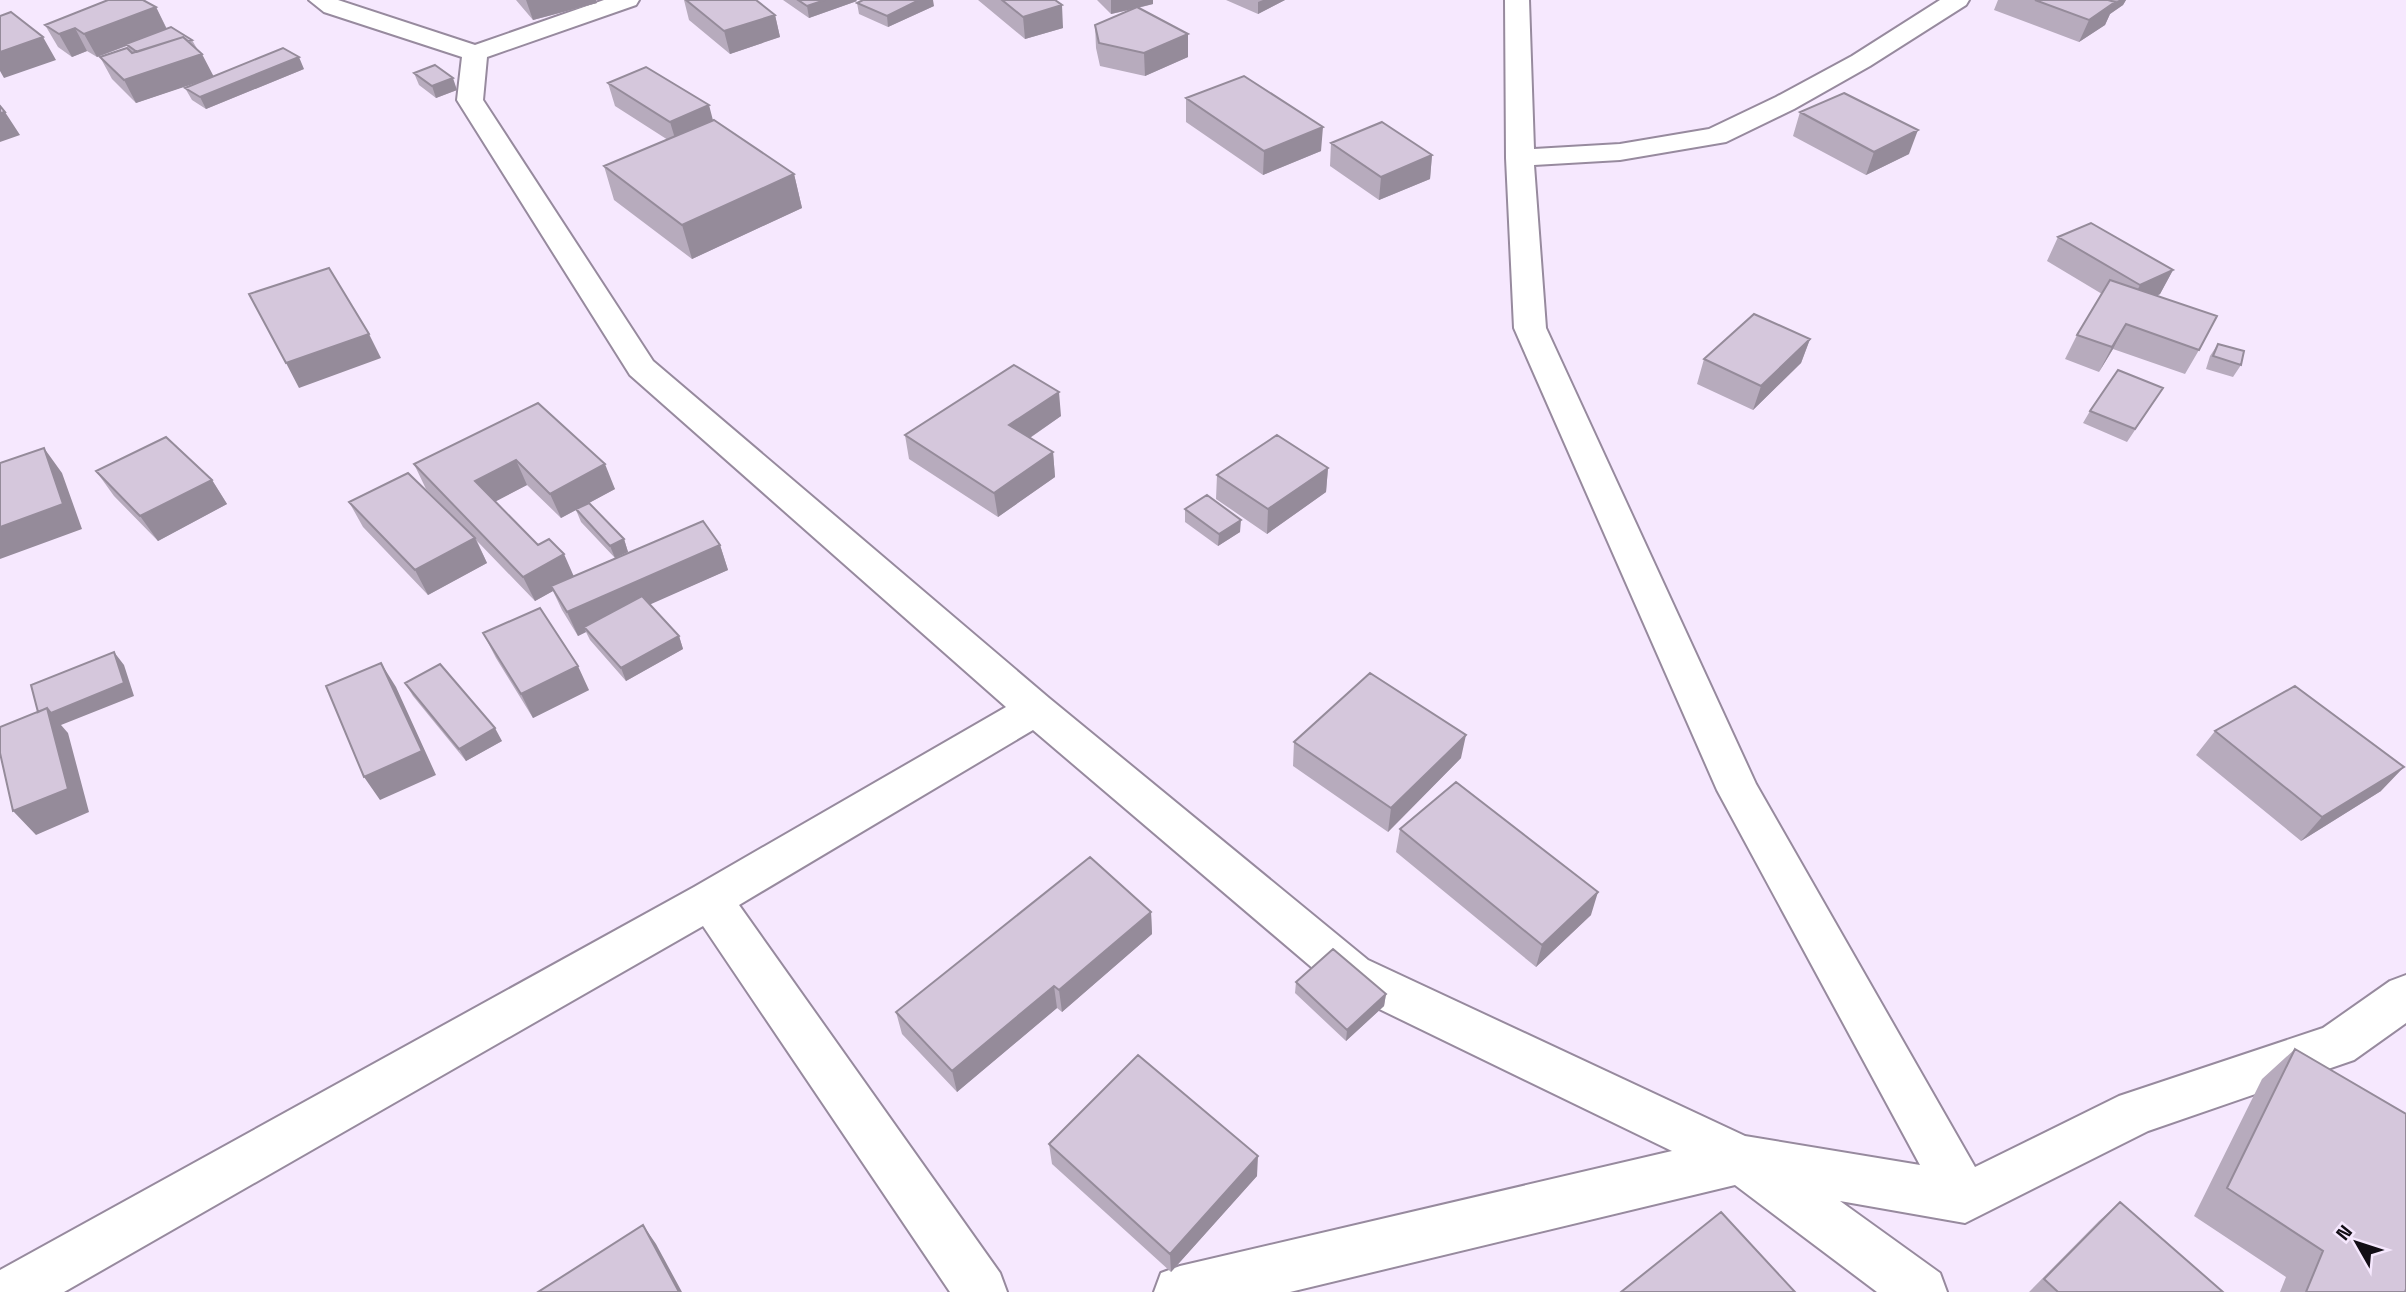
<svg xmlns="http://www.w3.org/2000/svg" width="2406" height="1292" font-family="'Space Grotesk',sans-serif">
	<rect width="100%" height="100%" fill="#f6e8fe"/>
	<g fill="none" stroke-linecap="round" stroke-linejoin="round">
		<!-- street casing -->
		<g stroke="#978a9e" stroke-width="4">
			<path id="street" d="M309,0h29l137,45 129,-45h35l-3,5 -149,52 -4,43 170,261 396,337 319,262 377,176 175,29 -203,-375 -203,-462 -8,-170 -1,-158h24l5,149 86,-5 89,-15 67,-32 76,-41 88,-56h29l-3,5 -96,61 -76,43 -68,33 -106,18 -86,5 12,163 210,456 219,383 144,-71 204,-68 67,-47 16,-6v48l-52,37 -206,71 -183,92 -125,-22 100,72 7,19h-70l-142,-107 -445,107h-136l7,-19 19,-7 492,-115 -336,-163 -303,-258 -294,175 261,368 7,19h-57l-247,-366 -639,366h-64v-22l694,-383 312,-180 -376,-332 -173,-275 5,-43 -138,-45z"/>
		</g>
		<!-- street -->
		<use href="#street" fill="#fff" fill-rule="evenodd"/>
	</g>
	<!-- wall -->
	<path fill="#b7abbd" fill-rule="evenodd" d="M516,0h80l1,3 -64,17z
		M684,0h72l19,15 5,22 -50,17 -41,-34z
		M783,0h73l1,1 -48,17z
		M978,0h77l8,28 -38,11z
		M1097,0h56v4l-15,4 50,26v23l-43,19 -45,-10 -4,-18 -1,-23 39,-16 -23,5z
		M1226,0h59l-27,14z
		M1998,0h128l-3,5 -13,9 -5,11 -26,17 -85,-32z
		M857,3l77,3 -46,21 -29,-13z
		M156,7l11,22 25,11 21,36 91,-7 -98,40 -14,-9 -7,-12 18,-8 -67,23 -24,-24 -12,-22 29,-7 -2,-4 -30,11 -10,-6 -15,6 -14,-10 -13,-22z
		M414,73l43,17 -21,8 -17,-13z
		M608,83l105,38 81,53 8,34 -110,51 -78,-59 -10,-34 64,-26 -53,-34z
		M1186,98l135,53 -58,24 -77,-53z
		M1800,112l109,42 -43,21 -73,-39z
		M1331,143l101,12 -2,24 -51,21 -49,-34z
		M2058,237l115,33 -13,24 -3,2 42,54 -14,24 -72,-25 -14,23 -34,-13 12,-24 25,-41 -55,-33z
		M1810,339l-9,24 -48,47 -56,-26 7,-25z
		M2218,344l23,21 -8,12 -27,-8 4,-13z
		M2155,400l-28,42 -44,-19 7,-12z
		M538,403l77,86 -26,14 35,36 4,13 -13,6 105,-13 8,25 -79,34 30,32 4,13 -57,32 -36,-41 -4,-8 -8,4 -16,-26 -9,-19 -18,10 -58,-60 10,22 -59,32 -65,-68 -14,-25 105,15 -28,-28 -12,-25zM527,485l34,33 15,-8 5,12 34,36 -41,18 -36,-31 -43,-44z
		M1061,416l-31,22 23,14 2,25 -57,40 -89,-58 -4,-24z
		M1328,468l-2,24 -59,42 -51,-35 1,-24z
		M96,471l116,9 15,24 -69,37 -44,-45z
		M1185,509l55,23 -22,14 -33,-24z
		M483,633l106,57 -56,28 -37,-60z
		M405,683l97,58 -36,20 -53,-65z
		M2215,731l166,60 -80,50 -105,-86z
		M1294,742l167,16 -73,74 -95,-66z
		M1400,829l191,86 -55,52 -140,-115z
		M1151,912l1,22 -90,78 -5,-4 -100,84 -55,-58 -6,-22z
		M1296,982l90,12 -2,12 -38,35 -51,-48z
		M2295,1049l110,243h-125l6,-15 -92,-61 68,-137z
		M1049,1144l208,32 -86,96 -119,-108z
		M2120,1202l103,90h-194l70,-71z"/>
	<!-- shaded-wall -->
	<path fill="#958b9a" d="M526,0h70l1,3 -64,17z
		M825,0h31l1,1 -48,17 -2,-12z
		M919,0h14l1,6 -46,21 -1,-11z
		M1111,0h42v4l-42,10z
		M1263,0h22l-27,14v-12z
		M2119,0h7l-3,5 -13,9 -5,11 -26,17 10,-22z
		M1062,5l1,23 -38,11 -2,-22z
		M156,7l11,23 -70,27 -13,-23z
		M775,15l5,22 -50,17 -6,-23z
		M75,28l12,23 -15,6 -13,-23z
		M1188,34v23l-43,19 -1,-23z
		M43,37l13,23 -52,18 -4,-7v-19z
		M202,54l12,23 -78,26 -12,-23z
		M299,57l5,12 -98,40 -6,-12z
		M453,78l4,12 -21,8 -4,-12z
		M709,105l6,23 -38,17 -7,-23z
		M5,112l15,23 -20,7v-29z
		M1323,127l-2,24 -58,24 1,-24z
		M1918,130l-9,24 -43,21 8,-23z
		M1432,155l-2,24 -51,21 2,-23z
		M794,174l8,34 -110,51 -10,-34z
		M2173,270l-13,24 -33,16 13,-25z
		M2126,324l-13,25 -14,23 13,-25z
		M369,334l12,24 -82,30 -13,-25z
		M1810,339l-9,24 -48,47 8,-24z
		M1059,392l2,24 -49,34 -3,-25z
		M44,448l18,25 20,56 -82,30v-32z
		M1053,452l2,25 -57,40 -4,-24z
		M516,460l11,25 -40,21 -12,-25z
		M605,464l10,25 -54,29 -11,-24z
		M1328,468l-2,24 -59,42 1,-25z
		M212,480l15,24 -69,37 -18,-25z
		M1241,520l-1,12 -22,14 1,-12z
		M475,538l12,25 -59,32 -13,-25z
		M624,539l4,13 -13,6 -5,-12z
		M720,545l8,25 -140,62 -4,-5 2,5 -8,4 -11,-24z
		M564,554l11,25 -24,7 2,5 -18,10 -12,-24z
		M679,636l4,13 -57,32 -5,-13z
		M114,652l10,13 10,31 -73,29 7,8 21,79 -53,23 -23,-24 34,-103z
		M381,663l15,24 40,88 -56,25 -16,-23z
		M578,666l11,24 -56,28 -12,-24z
		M495,728l7,13 -36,20 -7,-12z
		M1466,735l-5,23 -73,74 3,-24z
		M2404,767l-23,24 -80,50 21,-24z
		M1598,892l-7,23 -55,52 6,-22z
		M1151,912l1,22 -90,78 -3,-22z
		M1054,986l3,22 -100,84 -5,-21z
		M1386,994l-2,12 -38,35 1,-11z
		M1258,1156l-1,20 -86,96 -1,-18z
		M643,1225l13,19 26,48h-3z"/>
	<!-- building -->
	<path fill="#d5c7dc" stroke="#958b9a" stroke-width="2" d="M108,0h35l13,7 -72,27 -9,-6 -16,6 -14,-9z
		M686,0h70l19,15 -51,16z
		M798,0h27l-18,6z
		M863,0h56l-32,16 -30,-13z
		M1002,0h53l7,5 -39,12z
		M2035,0h73l7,2 -26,18z
		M1137,7l51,27 -44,19 -45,-10 -4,-18z
		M11,12l32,25 -43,15v-36z
		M171,27l21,13 -4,1 -5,-4 -46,15 -11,-8z
		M183,37l19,17 -78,26 -24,-23 27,-9 5,5z
		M283,48l16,9 -99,40 -15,-9z
		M435,65l18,13 -21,8 -18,-13z
		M646,67l63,38 -39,17 -62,-39z
		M1244,76l79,51 -59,24 -78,-53z
		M1844,93l74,37 -44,22 -74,-40z
		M0,106l5,6 -5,1z
		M714,120l80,54 -112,51 -78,-59z
		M1382,122l50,33 -51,22 -50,-34z
		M2091,223l82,47 -33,15 -82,-48z
		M329,268l40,66 -83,29 -37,-69z
		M2110,280l107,36 -18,34 -73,-26 -14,23 -35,-12z
		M1754,314l56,25 -49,47 -57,-27z
		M2218,344l26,7 -3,14 -28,-9z
		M1014,365l45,27 -50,33 44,27 -59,41 -89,-58z
		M2118,370l45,18 -28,41 -45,-18z
		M538,403l67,61 -55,30 -34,-34 -41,21 63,64 11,-6 15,15 -41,23 -109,-113z
		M1277,435l51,33 -60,41 -51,-34z
		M166,437l46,43 -72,36 -44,-45z
		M44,448l19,56 -63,23v-64z
		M408,473l67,65 -60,32 -66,-68z
		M1207,495l34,25 -22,14 -34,-25z
		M589,503l35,36 -14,7 -34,-37z
		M703,521l17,24 -153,67 -16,-26z
		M642,596l37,40 -58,32 -37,-41z
		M540,608l38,58 -57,28 -38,-61z
		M114,652l10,31 -73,30 -4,-5 -9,4 -7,-27z
		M381,663l41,88 -58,26 -38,-91z
		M440,664l55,64 -36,21 -54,-66z
		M1370,673l96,62 -75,73 -97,-66z
		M2295,686l109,81 -82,50 -107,-86z
		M47,708l21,81 -55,22 -13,-58v-26z
		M1456,782l142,110 -56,53 -142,-116z
		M1090,857l61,55 -92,78 -5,-4 -102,85 -56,-59z
		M1333,949l53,45 -39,36 -51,-48z
		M2295,1049l111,65v175l-1,3h-99l17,-41 -96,-63z
		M1138,1055l120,101 -88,98 -121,-110z
		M2120,1202l103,90h-165l-14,-13z
		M1721,1212l74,80h-174z
		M643,1225l36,67h-141z"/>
	<!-- north arrow -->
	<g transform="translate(2357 1243) rotate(309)" stroke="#f6e8fe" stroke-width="5" paint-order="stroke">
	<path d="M0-5L12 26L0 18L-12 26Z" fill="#120e15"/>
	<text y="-10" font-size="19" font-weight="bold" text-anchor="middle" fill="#120e15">N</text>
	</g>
</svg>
